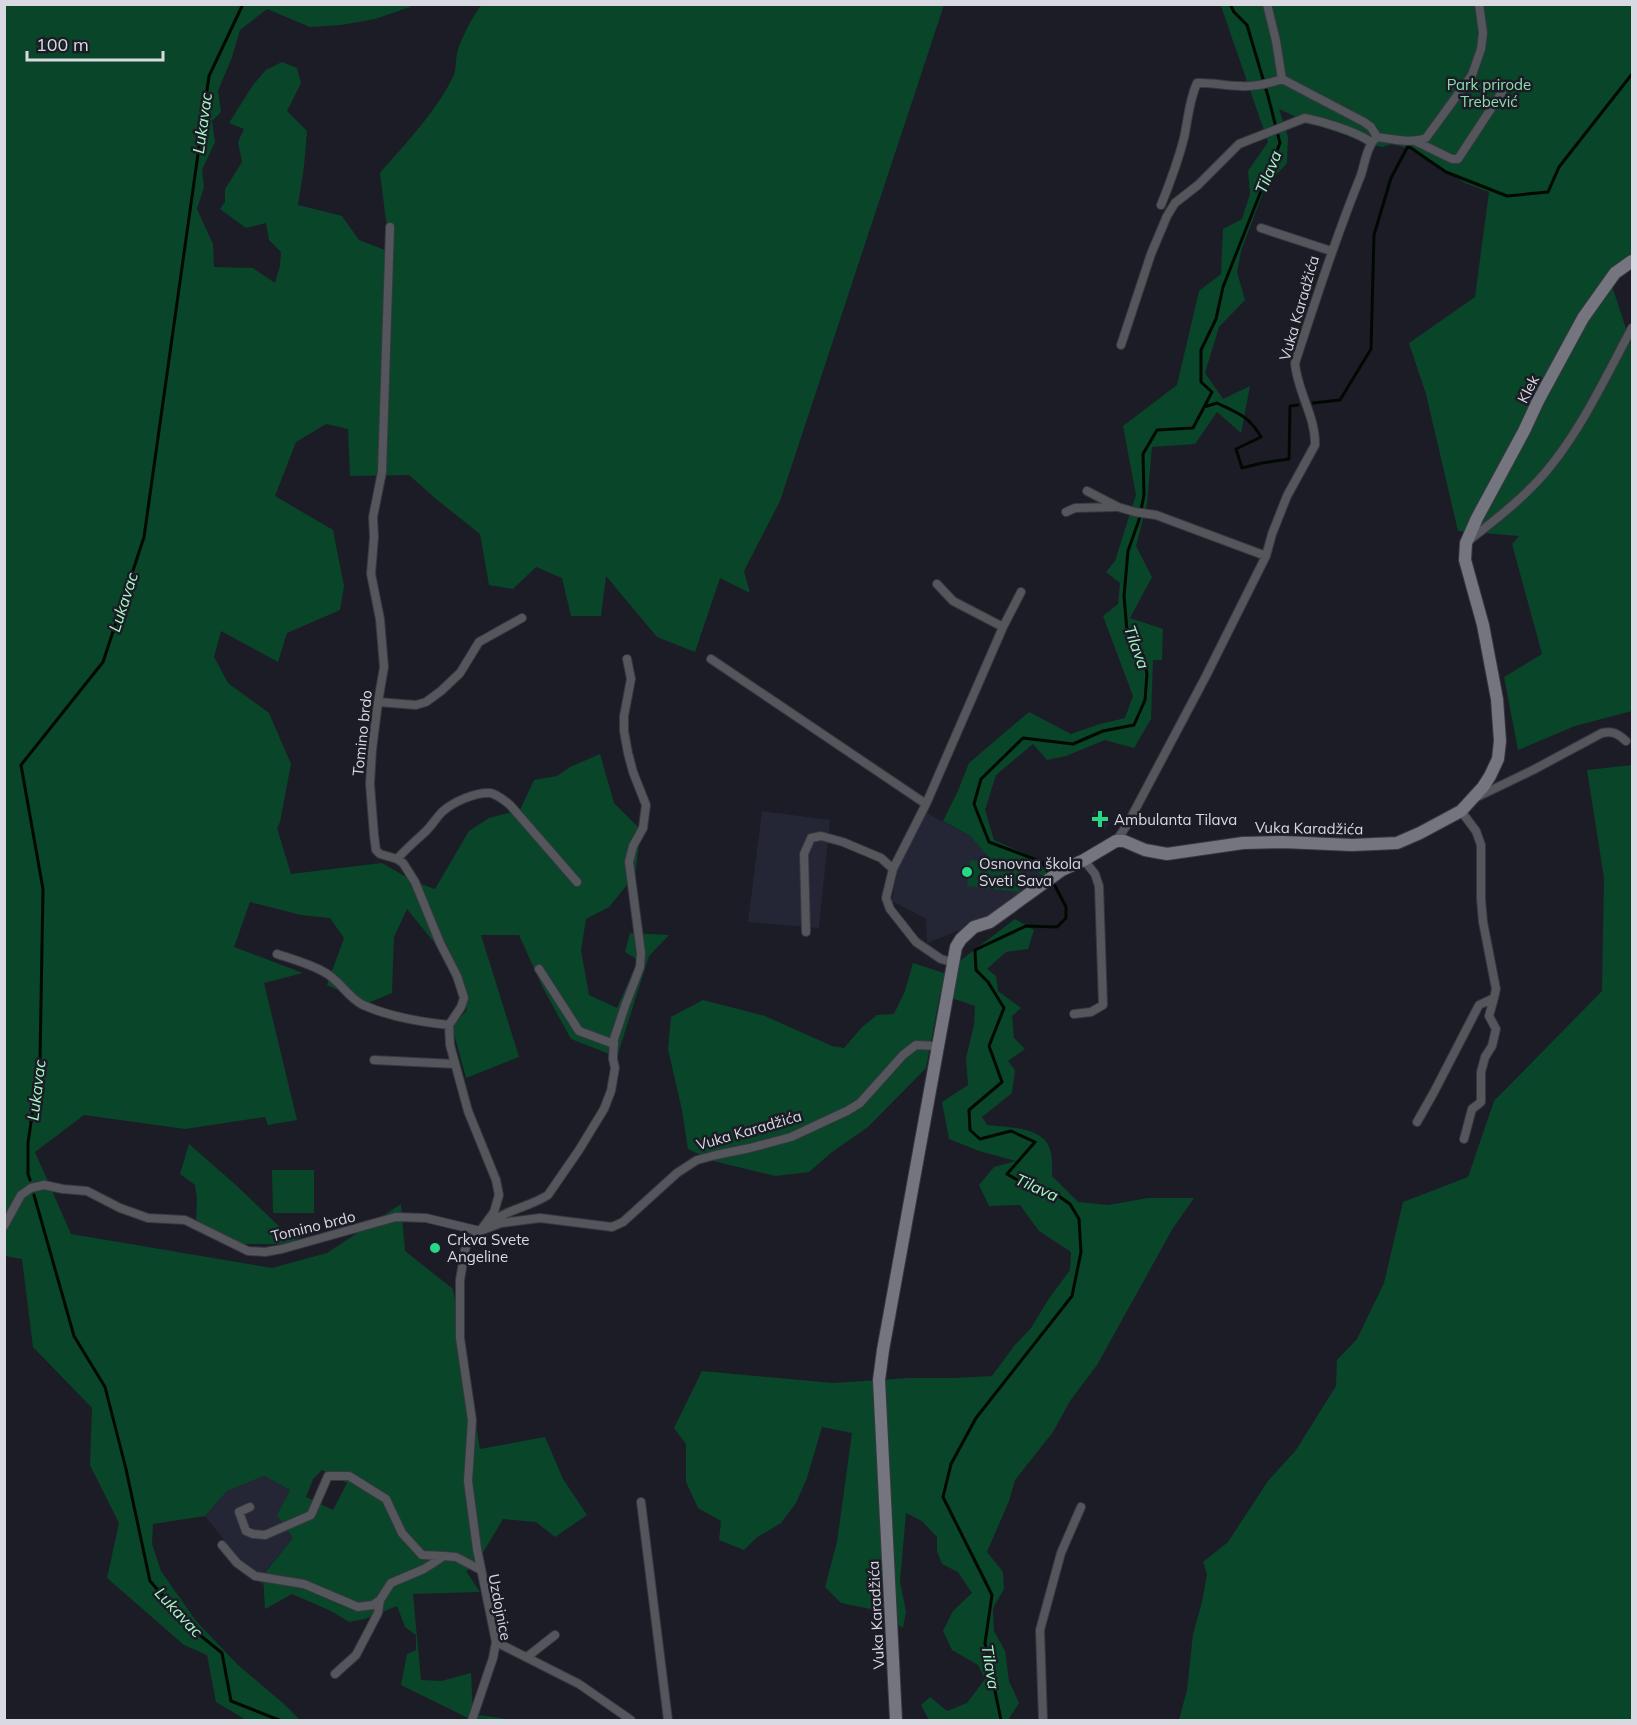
<svg xmlns="http://www.w3.org/2000/svg" width="1637" height="1725" font-family="Mulish,sans-serif">
	<rect width="100%" height="100%" fill="#1c1c27"/>
	<!-- built -->
	<path fill="#242535" d="M1096,809l15,12 -7,9 -14,-12z
		M762,811l68,9 -11,108 -71,-6z
		M923,811l46,24 22,25 38,5 15,13 -28,22 -53,29 -36,14 -1,-24 -34,-18 6,-36z
		M264,1476l26,14 3,48 -30,36v12l-27,-31 -31,-39 22,-25z"/>
	<!-- green -->
	<path fill="#094528" fill-rule="evenodd" d="M4,5h407l-1,2 -35,12 -34,6 -31,2 -43,-18 -27,21 -8,27 -14,34 3,21 -9,9 3,21 -13,28 2,17 -7,22 16,35 1,23 39,1 22,15 5,-17 1,-14 -12,-12 -3,-17 -20,5 -26,-19 5,-7v-13l17,-27 -4,-20 6,-13 -15,-6 24,-38 13,-15 16,-8 15,6 4,15 -14,28 20,20 -3,35 -6,39 44,11 17,24 31,12 -10,-79c26,-30 55,-60 73,-96 4,-8 2,-18 5,-27 5,-16 14,-32 23,-45h463l-164,496 -36,70 6,22 -30,-15 -25,74 -38,-15 -51,-61 -5,40h-30l-9,-38 -26,-11 -23,22 -24,-4 -9,-51 -44,-35 -27,-24 -59,1 -2,-47 -22,-5 -30,18 -21,54 58,34 11,56 -4,24 -53,23 -9,29 -57,-31 -7,26 14,26 41,30 22,51 -11,58 -3,6 14,46 91,-11 33,19 20,7 34,-58 20,-13 31,-8 14,-30 23,-4 13,-9 30,-13 14,49 27,27 -6,45 -26,32 -23,12 -5,31 8,45 28,13 21,-48 -13,-8 5,-19 39,2 -20,21 -32,101 -46,-18 -28,-51 -24,-53h-38l38,122 -53,21 -14,-52 15,-16 -29,-63 -31,-38 -13,28 -2,56 -24,10 -41,-18 17,-47 -14,-20 -29,-3 -51,-13 -16,45 69,26 -39,10 33,137 -29,5 -3,-8 -80,12 -101,-14 -49,37 36,82 201,34 55,-15 74,-49 4,47 48,38 27,160 65,-12 18,42 24,36 -32,22 -19,-15 -33,-3 -28,47 -9,5 14,21 -67,2 8,86 20,1 30,-8 2,41 40,6h-41l-71,-35 6,-31 9,-4v-15l-11,-8 -8,-21 -32,13 -16,3 -18,-11 -39,-17 -27,15 -2,-34 30,-37 -16,-23 13,-25 -26,-14 -37,15 -22,25 -52,8 -1,20 9,27 35,50 41,43 47,40 16,16h-54l-30,-18 -9,-47 -23,-10 -77,-67 12,-55 -29,-58 2,-57 -59,-61 -11,-88 -17,-3zM322,1470l25,13 -14,27 -27,-13 7,-18z
		M1219,5h413l-1,258 -19,23 20,61v364l-57,15 -57,24 -14,-73 38,-23 -30,-110 7,-8 -61,-5 -32,-137 -17,-51 66,-46 14,-105 -24,-9 -58,-35 -15,-4 -10,3 -5,-1 -70,-24 -28,-13 9,28 -1,26 -22,24 -24,64 -4,21 8,28 -26,27 -14,46 18,26 27,-13 -9,47 -24,-21 -22,32 -43,3 -5,57 -11,42 16,31 -22,41 33,11 -1,31h-9l-2,59 -17,29 -29,-8 -39,16 -19,4 -14,-16 -37,31 -11,35 9,30 56,25 -6,13 -15,-13 -38,-5 -22,-25 -26,-14 14,-28 12,-30 60,-51 42,22 29,-10 25,-6 8,-22 -30,-80 15,-12 2,-21 -14,-11 9,-11 21,-66 -13,-69 54,-41 22,-94 22,-17 2,-45 19,-10 8,-25 -2,-23 20,-29 -47,-136z
		M1632,765v955h-453l8,-30 6,-56 9,-32 5,-28 -4,-12 25,-20 40,-61 28,-31 40,-64 1,-26 20,-21 27,-56 19,-81 65,-25 26,-76 108,-110 2,-113 -17,-108z
		M970,860l52,7 -3,25 -52,-6z
		M1015,919l19,11 -6,19 -22,3 -19,17 9,7 2,15 23,17 -9,8 2,22 11,11 -17,12 7,9 -3,23 -30,24 5,8c18,2 55,2 62,22 4,9 3,20 3,29l26,26 30,3 40,-7h46l-21,30 -76,137 -27,36 -17,31 -38,48 -6,21 -22,51 16,20 1,17 -11,19 1,23 11,20 4,30 10,22 -11,17h-79l-8,-15 9,-8 17,14 20,-8 18,-24 -7,-14 -26,-15 -9,-19 10,-20 19,-18 -14,-21 -16,-8 -5,-13v-14l-15,-16 -16,-8 -6,69 6,29 -3,17 -28,-18 -34,-7 -16,-16 12,-45 15,-109 -30,-6 -15,51 -11,25 -15,20 -25,15 -12,12 -25,-10 2,-19 -23,-13 -12,-26v-38l-12,-16 28,-57 131,12 76,-5h45l38,-2 22,-30 17,-18 17,-28 22,-30 1,-18 -32,-21 -19,-26 -31,1 -10,-21 15,-18 22,-6 -37,-10 -30,-12 -7,-37 26,-17 -2,-27 8,-33 1,-19 -35,-12 -14,74 -58,59 -36,25 -23,20 -34,4 -62,-15 -25,-12 -6,-39 -14,-61 3,-32 32,-17 62,16 67,30 12,2 18,-21 15,-12 17,-1 11,-23 8,-28 31,10z
		M189,1144l48,42 47,45 34,-2 -31,15h-48l-43,-22 1,-24 -2,-13 -15,-11z
		M314,1170v43h-41l-1,-43z"/>
	<g fill="none" stroke-linecap="round" stroke-linejoin="round">
		<!-- stream -->
		<path stroke="#000901" stroke-width="3" d="M1313,403l27,-3 31,-51 3,-114 17,-57 17,-32 38,26 61,24 41,-4 11,-25 73,-93
			M1204,407l13,-4c21,10 32,13 44,34l-25,12 6,19 20,-5 27,-4 1,-53 8,-1
			M1049,874l-7,-12 -53,-20 -15,-38 7,-25 42,-41 50,6 30,-13 31,-6 11,-25 2,-26 -3,-17 -17,-26 -3,-35 4,-45 11,-31 5,-25 -1,-41 14,-24 36,-2 19,-36 -11,-10v-32l15,-31 7,-32 57,-144 -12,-47 -21,-71 -13,-13 -4,-8
			M30,1180l-2,-6v-31l12,-83 3,-171 -22,-124 82,-103 41,-125 65,-461 34,-72
			M34,1195l40,141 31,51 21,82 24,112 40,46 32,26 9,48 48,19
			M1001,1720l-16,-77 7,-48 -49,-98 8,-33 25,-46 96,-122 9,-44 -2,-33 -9,-15 -17,-12 -23,-5 -23,-13 28,-32 -24,-11 -31,8 -10,-9 -1,-20 33,-28 -13,-36 15,-38 -16,-26 -12,-12 -1,-20 51,-24 31,1 9,-9v-11l-14,-27"/>
		<!-- street casing -->
		<g stroke="#363741" stroke-width="10">
			<path id="street" d="M1377,137c14,2 36,7 49,1l46,-63 9,-26 2,-16 -4,-29
				M1415,141l37,18h6l44,-67
				M1161,205c9,-22 17,-44 23,-67 4,-18 5,-38 13,-55 14,-1 28,3 43,3 14,1 28,-2 42,-7
				M390,227l-8,245 -9,45 1,20 -3,37 9,45 4,48 -6,35 -6,48 -2,34 4,51 2,15 4,4 17,5 6,4 12,19 25,61 17,33 7,22 -3,9 -12,18 1,20 18,66 28,69 3,15 -5,17 -14,19
				M1261,228l70,23
				M1121,345l30,-91 16,-38 8,-13 23,-18 41,-41 66,-26c20,4 49,13 66,24
				M1087,491l31,16 17,5 21,3 110,41
				M1066,512l9,-4 40,-1
				M1468,541c30,-23 62,-48 85,-78 32,-41 54,-89 79,-135
				M937,584l16,17 50,26
				M711,659l215,145 -33,65
				M378,702l38,3 10,-3 15,-11 19,-18 19,-31 43,-24
				M1477,797l56,-27 69,-37c11,-2 15,0 24,8
				M926,804l77,-177 18,-35
				M1116,841l11,-16 79,-149 60,-120 6,-22 15,-38 28,-51c1,-28 -18,-54 -20,-82 21,-64 41,-126 66,-188 4,-12 6,-30 16,-38l-6,-10 -7,-5 -82,-43 -6,-38 -9,-37
				M397,859c8,-9 17,-17 27,-26 7,-6 12,-15 18,-21 11,-10 33,-20 48,-19 7,1 14,7 20,12l67,77
				M806,932l-2,-78 7,-16 10,-2 22,6 38,16 12,11 -7,29 4,11 26,33 25,17 11,3
				M277,954c15,5 33,10 47,18 16,8 23,25 39,33 27,12 57,17 86,20
				M539,969l40,62 35,13
				M1074,1014l17,-2 12,-7 -4,-119 -4,-12 -11,-14
				M374,1060l81,4
				M1417,1122l17,-30 45,-87 15,-7 2,-9 -13,-67 -2,-23v-54l-5,-14 -15,-20
				M1464,1139l8,-30 9,-7v-30l4,-15 7,-11 4,-17 -7,-13 5,-18
				M490,1223c17,-14 40,-16 58,-28l31,-45 25,-41 7,-18 4,-23 -2,-9 1,-20 11,-33 15,-39 1,-14 -12,-91 4,-16 10,-18 3,-23 -13,-33 -5,-19 -4,-22v-15l7,-37 -4,-20
				M4,1226l17,-31 10,-7 13,-3 19,4 24,2 33,17 28,10 37,2 63,31 17,1 17,-3 114,-32 30,1 54,13
				M641,1502l27,218
				M250,1507l-11,5 7,19 7,3 12,1 46,-20 17,-39h21l37,23 16,34 20,22 22,1
				M222,1545l15,18 18,13 49,8 54,23 15,-2 7,-5 11,-17 33,-14 20,-13 12,1 25,13
				M496,1642l83,42 52,36
				M527,1657l28,-22
				M335,1674l21,-19 22,-42 2,-13
				M472,1720l21,-62 3,-16 -19,-93 -9,-68 4,-61 -12,-82v-58l5,-30 3,-9 12,-10 21,-8 39,-5 72,9 11,-5 54,-49 20,-13 19,-5 34,-7 41,-11 56,-26 13,-8 43,-48 13,-10 21,1
				M1043,1720l-3,-90 21,-77 20,-46"/>
		</g>
		<!-- secondary casing -->
		<g stroke="#363741" stroke-width="14">
			<path id="secondary" d="M896,1720l-17,-340 4,-30 73,-403 5,-8 13,-12 16,-5 72,-52 22,-10 32,-19h8l21,9 22,4 76,-11 40,-1 69,3 45,-2 23,-10 41,-22 22,-24 7,-11 8,-17 2,-18 -3,-42 -14,-74 -18,-65 1,-17 11,-25 47,-87 14,-30 45,-83 32,-45 17,-12"/>
		</g>
		<!-- street -->
		<use href="#street" stroke="#55565b" stroke-width="8"/>
		<!-- secondary -->
		<use href="#secondary" stroke="#75757f" stroke-width="12"/>
	</g>
	<!-- markers -->
	<g fill="#27d885" stroke="#1c1c27" stroke-width="2">
		<path d="M1097 810h6v6h6v6h-6v6h-6v-6h-6v-6h6z"/>
		<circle cx="967" cy="872" r="6"/>
		<circle cx="435" cy="1248" r="6"/>
	</g>
	<g text-anchor="middle" dominant-baseline="central" stroke-width="5" stroke-linejoin="round" paint-order="stroke">
		<!-- park labels -->
		<g font-size="15" fill="#8cdfac" stroke="#1c1c27">
			<text x="1489" y="84">Park prirode<tspan x="1489" dy="17">Trebević</tspan></text>
		</g>
		<!-- street labels -->
		<g font-size="15" fill="#d9dae1" stroke="#1c1c27">
			<text transform="translate(1299 308) rotate(-74)">Vuka Karadžića</text>
			<text transform="translate(1528 389) rotate(-63)">Klek</text>
			<text transform="translate(362 733) rotate(-84)">Tomino brdo</text>
			<text transform="translate(1309 828) rotate(1)">Vuka Karadžića</text>
			<text transform="translate(749 1130) rotate(-16)">Vuka Karadžića</text>
			<text transform="translate(313 1226) rotate(-14)">Tomino brdo</text>
			<text transform="translate(500 1607) rotate(79)">Uzdojnice</text>
			<text transform="translate(876 1615) rotate(-93)">Vuka Karadžića</text>
		</g>
		<!-- poi labels -->
		<g font-size="15" fill="#d9dae1" stroke="#1c1c27" text-anchor="start">
			<text x="1114" y="819">Ambulanta Tilava</text>
			<text x="979" y="863">Osnovna škola<tspan x="979" dy="17">Sveti Sava</tspan></text>
			<text x="447" y="1239">Crkva Svete<tspan x="447" dy="17">Angeline</tspan></text>
		</g>
		<!-- water labels -->
		<g font-size="16" font-style="italic" fill="#a6fac6" stroke="#1c1c27">
			<text transform="translate(202 123) rotate(-82)">Lukavac</text>
			<text transform="translate(1268 172) rotate(-68)">Tilava</text>
			<text transform="translate(123 602) rotate(-72)">Lukavac</text>
			<text transform="translate(1137 647) rotate(70)">Tilava</text>
			<text transform="translate(36 1090) rotate(-83)">Lukavac</text>
			<text transform="translate(1037 1187) rotate(24)">Tilava</text>
			<text transform="translate(179 1612) rotate(47)">Lukavac</text>
			<text transform="translate(991 1667) rotate(81)">Tilava</text>
		</g>
	</g>
	<!-- border -->
	<rect width="1637" height="1725" fill="none" stroke="#d9dae1" stroke-width="12"/>
	<!-- scale -->
	<path d="M27 51v9h136v-9" fill="none" stroke="#d9dae1" stroke-width="3"/>
	<text x="36" y="51" font-size="18" fill="#d9dae1" stroke="#1c1c27" stroke-width="4.5" paint-order="stroke">100 m</text>
</svg>
